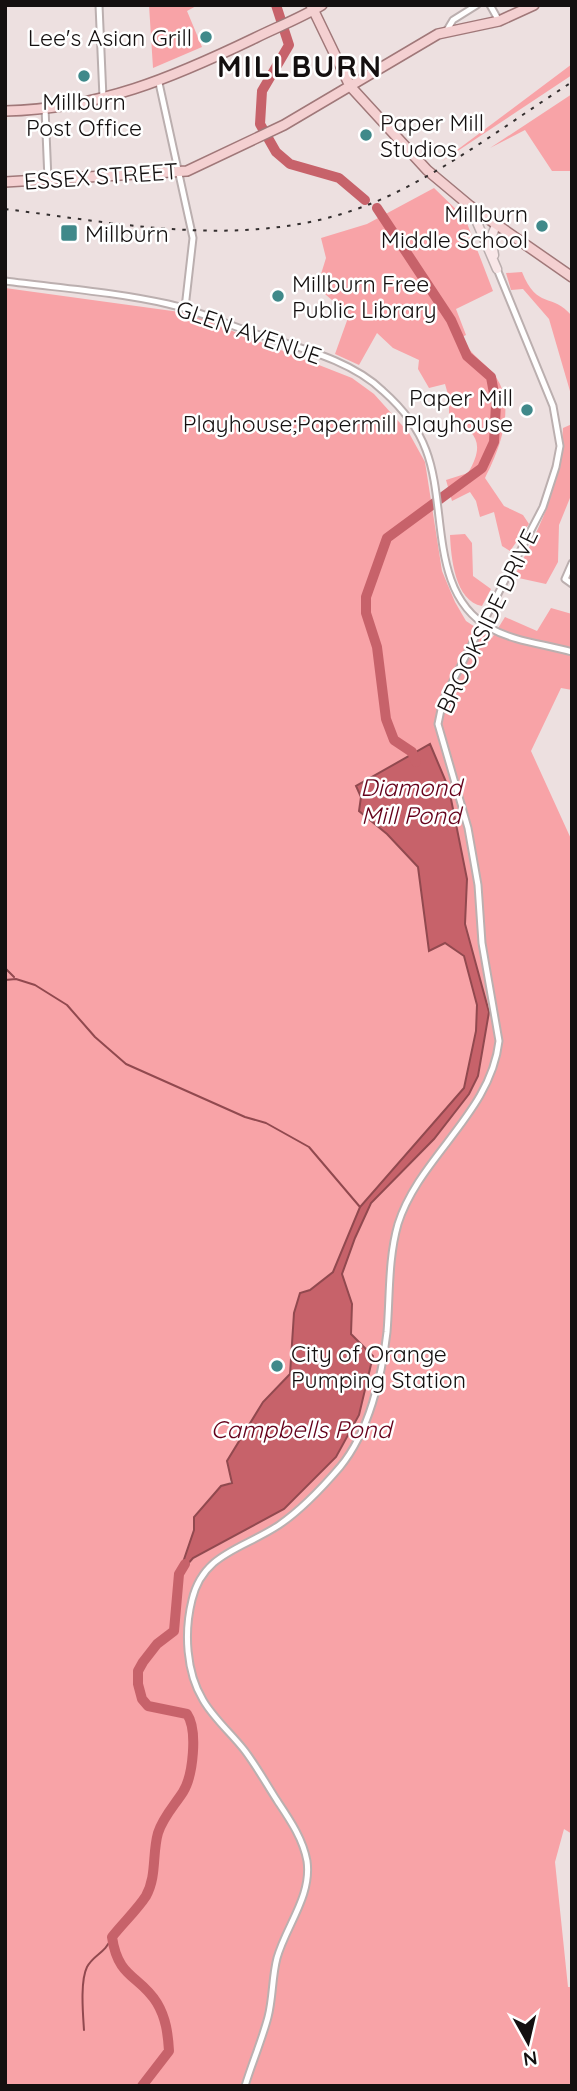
<svg xmlns="http://www.w3.org/2000/svg" width="577" height="2091" font-family="Quicksand,sans-serif">
	<rect width="100%" height="100%" fill="#ede0e0"/>
	<!-- green -->
	<path fill="#f8a3a7" fill-rule="evenodd" d="M149,5h49l-11,6 15,36 -49,21z
		M572,64v11l-131,87z
		M572,94v77h-20l-27,-41 -35,18z
		M434,188l31,30 28,73 -37,18 10,26 -4,2c6,15 17,21 28,33 29,29 11,77 -5,108l19,28 19,9 6,9 -19,27 -8,-5 -8,-34 -14,5 -4,-16 -6,-9 -18,9 -6,-21 22,-7c17,-29 10,-41 -19,-55v-20l-4,-14 -16,4 -11,-19 1,-9 -26,-12 -16,-15 -18,32 -24,-11 14,-39 -32,-28 9,-29 -5,-20 46,-14z
		M522,272c15,38 30,20 50,44v82l-23,-79 -26,-30 -12,1 -5,-17z
		M5,288l182,25 165,65 22,16 35,39 16,29 17,109 13,31 11,19 26,17 13,-21 32,14 14,-23 21,6v76l-11,-2 -30,63 41,90v993l-8,-5 -9,33 13,125h4v99h-567zM430,744l19,45 18,90 -2,45 24,88 -20,82 -35,45 -63,64 -16,35 -13,36 10,30 -1,30 -67,175 -91,50 -13,13 110,-198 10,-81 10,-3 23,-18 27,-65 104,-119 12,-57 1,-26 -13,-49 -20,-14 -15,9 -11,-84 -31,-33 -28,-23 2,-14 -5,-11z
		M572,424v69l-13,32 -1,37 -12,22 -32,-7c28,-54 45,-87 49,-149z
		M465,534l7,9 1,33 18,13 -9,17c-27,-5 -31,-48 -32,-71z"/>
	<!-- water -->
	<path fill="#c7626a" stroke="#91494f" stroke-width="2" d="M430,744l19,45 18,90 -2,45 24,88 -11,64 -9,18 -35,45 -63,64 -16,35 -13,36 10,30 -1,30 22,22 -14,59 -23,42 -52,52 -91,49 -14,16 15,-44v-13l27,-31 11,-3 -5,-22 36,-59 27,-28 4,-61 6,-20 10,-3 23,-18 27,-65 104,-119 12,-57 1,-26 -13,-49 -19,-13 -16,8 -11,-84 -31,-33 -28,-23 2,-14 -5,-11z"/>
	<g fill="none" stroke-linecap="round" stroke-linejoin="round">
		<!-- stream -->
		<path stroke="#91494f" stroke-width="2" d="M5,968l9,9
			M5,980l11,-1 19,6 32,20 28,32 31,27 119,53 21,6 43,24 51,60
			M84,2030c-1,-16 -4,-49 3,-63 7,-13 18,-13 25,-30"/>
		<!-- river -->
		<path stroke="#c7626a" stroke-width="10" d="M276,5l13,40 -27,46 -2,33 16,28 14,12 49,14 26,22
			M377,208l74,112 16,36 24,21 5,27 -2,38 -12,26 -95,70 -21,59v16l11,34 9,72 8,21 18,12 4,10
			M142,2086l27,-35c-1,-17 -3,-33 -12,-48 -17,-28 -39,-24 -45,-66 10,-13 25,-27 34,-41 11,-20 6,-42 12,-63 5,-16 16,-27 25,-41 10,-16 15,-62 4,-78l-39,-8 -6,-7 -4,-15v-13l5,-9 14,-18 17,-13 5,-57 6,-10"/>
		<!-- street casing -->
		<g stroke="#bbafaf" stroke-width="9">
			<path id="street" d="M99,5l4,93
				M490,5l9,16
				M447,30l6,-10 24,-15
				M159,83l34,155 -8,70
				M45,108l3,72
				M5,281c54,7 110,11 163,23 33,7 63,23 95,32 40,13 89,25 120,55 18,16 35,37 43,59 22,57 2,143 64,178 25,14 55,16 82,24
				M572,563l-7,16 7,5
				M245,2086c7,-23 17,-46 23,-69 5,-19 4,-40 9,-59 9,-32 35,-62 30,-97 -4,-22 -17,-41 -29,-59 -11,-17 -21,-35 -33,-51 -13,-17 -31,-32 -42,-51 -17,-28 -19,-68 -11,-100 11,-47 51,-51 87,-75 22,-15 43,-37 61,-58 29,-35 42,-91 47,-135 3,-36 1,-73 11,-108 21,-67 93,-111 101,-183l-17,-98 -4,-58 -10,-57 -30,-104 5,-24 100,-193 13,-40 4,-21 -7,-40 -56,-137"/>
		</g>
		<!-- secondary casing -->
		<g stroke="#bbafaf" stroke-width="11">
			<path id="secondary" d="M470,206l27,63
				M494,255l-3,-17 5,-13"/>
		</g>
		<!-- primary casing -->
		<g stroke="#a07879" stroke-width="12">
			<path id="primary" d="M311,5l39,81 77,84 43,36 102,71
				M5,111c94,-2 167,-33 250,-73 22,-11 46,-20 67,-33
				M5,182l182,-11 97,-46 154,-91 61,-13 35,-16"/>
		</g>
		<!-- street -->
		<use href="#street" stroke="#fff" stroke-width="5"/>
		<!-- secondary -->
		<use href="#secondary" stroke="#f9e7e8" stroke-width="8"/>
		<!-- primary -->
		<use href="#primary" stroke="#f4d0d1" stroke-width="9"/>
		<!-- rail -->
		<path stroke="#342f2f" stroke-width="2" stroke-dasharray="3.5 7" stroke-linecap="butt" d="M5,209c127,16 255,44 377,-10 67,-30 128,-77 190,-117"/>
	</g>
	<!-- markers -->
	<g fill="#40898a" stroke="#fff" stroke-width="2.5">
		<circle cx="206" cy="37" r="7"/>
		<circle cx="84" cy="76" r="7"/>
		<circle cx="366" cy="135" r="7"/>
		<circle cx="542" cy="226" r="7"/>
		<rect x="60" y="224" width="18" height="18" rx="3.5"/>
		<circle cx="278" cy="296" r="7"/>
		<circle cx="527" cy="410" r="7"/>
		<circle cx="277" cy="1366" r="7"/>
	</g>
	<g text-anchor="middle" dominant-baseline="central" stroke-width="5" stroke-linejoin="round" paint-order="stroke">
		<!-- poi labels -->
		<g font-size="23" fill="#141010" stroke="#fff" text-anchor="start">
			<text x="192" y="37" text-anchor="end">Lee's Asian Grill</text>
			<text x="84" y="101" text-anchor="middle">Millburn<tspan x="84" dy="26">Post Office</tspan></text>
			<text x="380" y="122">Paper Mill<tspan x="380" dy="26">Studios</tspan></text>
			<text x="528" y="213" text-anchor="end">Millburn<tspan x="528" dy="26">Middle School</tspan></text>
			<text x="85" y="233">Millburn</text>
			<text x="292" y="283">Millburn Free<tspan x="292" dy="26">Public Library</tspan></text>
			<text x="513" y="397" text-anchor="end">Paper Mill<tspan x="513" dy="26">Playhouse;Papermill Playhouse</tspan></text>
			<text x="291" y="1353">City of Orange<tspan x="291" dy="26">Pumping Station</tspan></text>
		</g>
		<!-- street labels -->
		<g font-size="23" fill="#141010" stroke="#fff">
			<text transform="translate(101 176) rotate(-4)">ESSEX STREET</text>
			<text transform="translate(249 332) rotate(19)">GLEN AVENUE</text>
			<text transform="translate(487 621) rotate(-64)">BROOKSIDE DRIVE</text>
		</g>
		<!-- water labels -->
		<g font-size="24" font-style="italic" fill="#64001a" stroke="#fff">
			<text x="411" y="787">Diamond<tspan x="411" dy="28">Mill Pond</tspan></text>
			<text x="301" y="1429">Campbells Pond</text>
		</g>
		<!-- district labels -->
		<g font-size="30" font-weight="bold" letter-spacing="2" fill="#141010" stroke="#fff">
			<text x="300" y="66">MILLBURN</text>
		</g>
	</g>
	<!-- border -->
	<rect width="577" height="2091" fill="none" stroke="#141010" stroke-width="14"/>
	<!-- north arrow -->
	<g transform="translate(528 2042) rotate(172)" stroke="#ffffff" stroke-width="5" paint-order="stroke">
	<path d="M0-5L12 26L0 18L-12 26Z" fill="#141010"/>
	<text y="-10" font-size="19" font-weight="bold" text-anchor="middle" fill="#141010">N</text>
	</g>
</svg>
